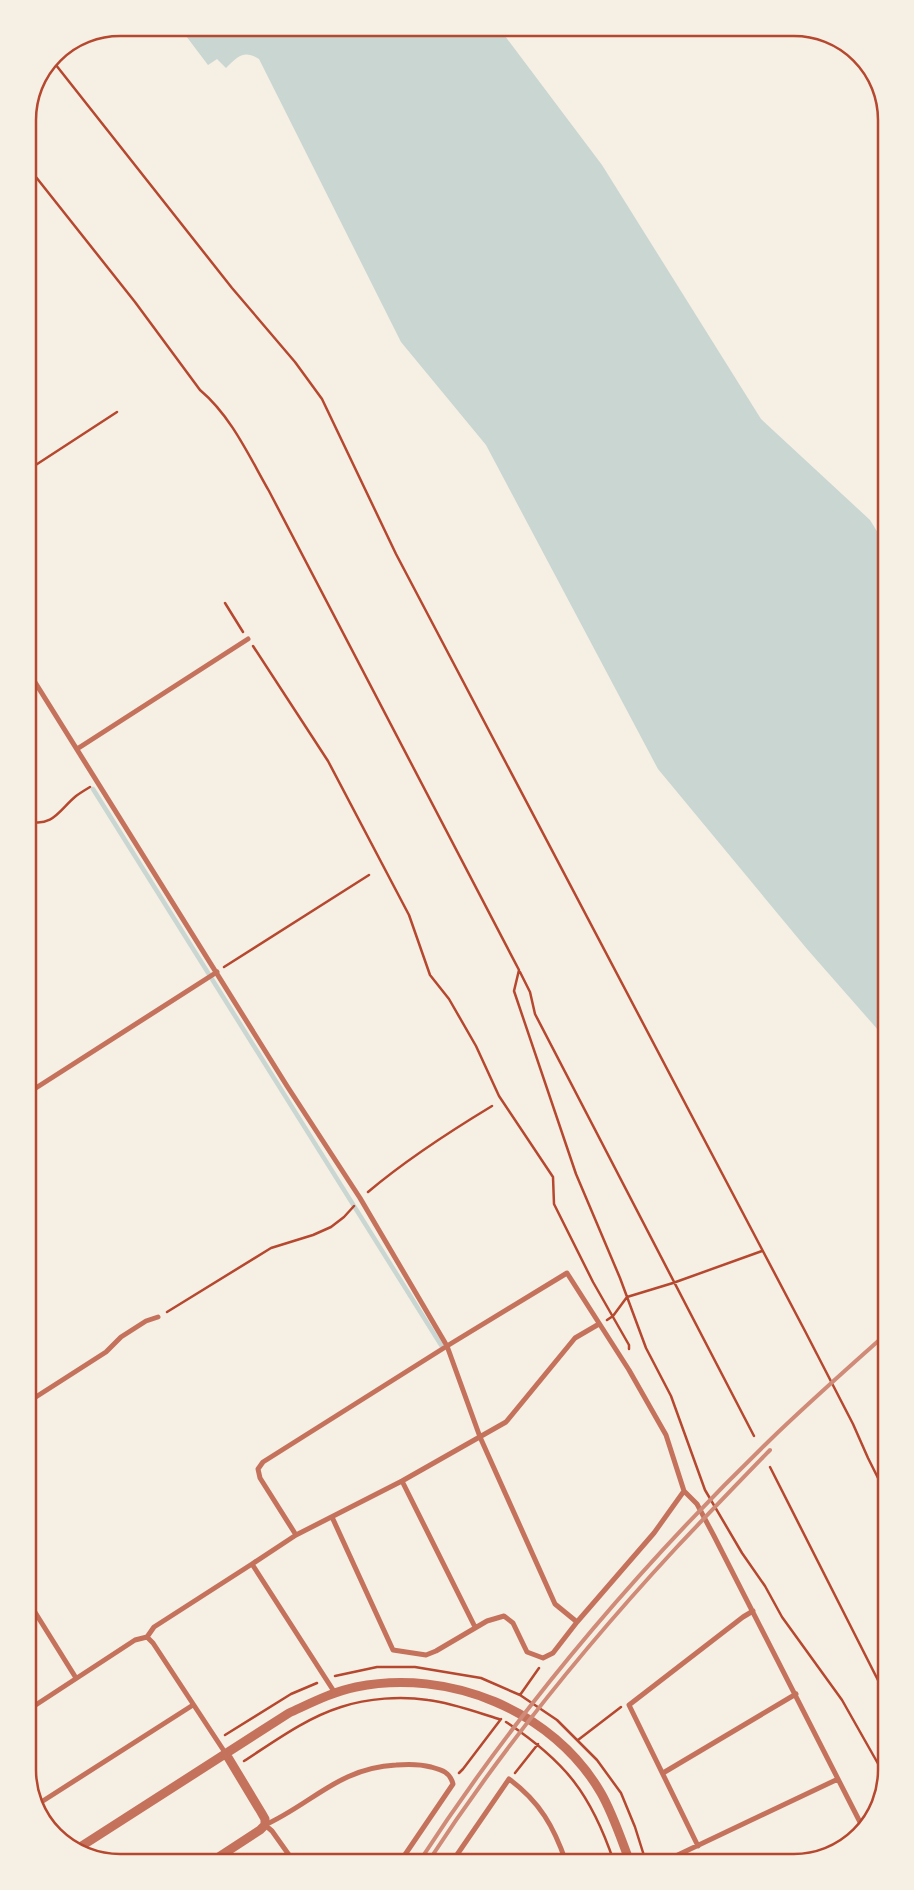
<svg xmlns="http://www.w3.org/2000/svg" width="914" height="1890" font-family="'Noto Serif',serif">
	<rect width="100%" height="100%" fill="#f6efe4"/>
	<!-- water -->
	<path fill="#c9d6d2" d="M180,28h319l103,137 159,254 109,101 16,26v493l-79,-90 -149,-180 -172,-324 -85,-103 -142,-283c-15,-10 -22,-2 -33,9l-9,-9 -9,6z"/>
	<g fill="none" stroke-linecap="round" stroke-linejoin="round">
		<!-- stream -->
		<path stroke="#c9d6d2" stroke-width="4.5" d="M93,789l348,556"/>
		<!-- path -->
		<path stroke="#b5482f" stroke-width="2.5" d="M52,60l180,228 63,74 27,37 74,155 409,777 48,93 15,34 18,36
			M28,167l107,135 65,88c31,26 49,66 69,101l250,479 -5,21 62,183 44,104 26,70 25,48 34,94 37,63 23,33 17,31 60,83 43,76
			M28,470l89,-58
			M225,603l18,29
			M253,646l75,115 81,154 21,60 19,24 27,47 23,50 54,81 1,27 39,78 36,63v4
			M28,821c25,7 32,-12 48,-25 4,-3 9,-6 14,-9
			M224,967l145,-92
			M520,972l10,20 5,22 219,422
			M368,1192c39,-33 81,-60 124,-86
			M167,1312l104,-64 42,-13 18,-8 13,-10 10,-11
			M607,1320l6,-4 14,-19 46,-14 89,-32
			M770,1467l116,229
			M335,1676l42,-9h38l66,11 39,17 37,25 40,40 24,33 14,34 11,35
			M520,1695l19,-27
			M506,1722c60,40 85,72 108,140
			M225,1735l66,-41 26,-11
			M578,1740l43,-33
			M244,1761c31,-20 62,-43 97,-54 27,-9 60,-11 87,-7 24,3 48,12 71,19
			M459,1773l4,-4 38,-50
			M515,1773l23,-29"/>
		<!-- minor -->
		<path stroke="#c5725c" stroke-width="5" d="M28,671l259,415 73,112 87,148 33,91 75,167 22,18
			M77,749l171,-110
			M28,1093l189,-121
			M28,1402l78,-50 15,-15 25,-16 12,-4
			M402,1481l73,146
			M332,1517l61,133 33,5 10,-4 51,-30 17,-5 9,7 14,29 16,6 10,-5 24,-31 77,-89 30,-42
			M296,1535l-36,-57 -2,-9 5,-7 184,-116 120,-73 62,97 37,65 18,56 13,13 17,32 149,292
			M252,1564l44,-29 106,-54 104,-59 69,-84 24,-14
			M28,1601l48,77
			M147,1637l7,-10 98,-63 83,129
			M28,1710l107,-70 12,-3 6,6 73,111
			M663,1773l133,-79
			M35,1806l158,-101
			M698,1846l-69,-141 114,-88 10,-6
			M294,1862l-22,-31 -7,-6c48,-22 74,-57 131,-60 12,-1 24,-1 35,2 11,3 19,5 22,17l-53,78
			M452,1862l57,-83c31,23 45,48 57,83
			M663,1862l175,-83"/>
		<!-- tertiary -->
		<path stroke="#c5725c" stroke-width="9" d="M77,1849l212,-136c22,-10 43,-21 67,-26 92,-19 197,23 245,106 12,21 20,46 29,69
			M211,1862l49,-32 5,-5v-6l-4,-7 -35,-58"/>
		<!-- rail -->
		<path stroke="#cf8b77" stroke-width="4" d="M419,1862c99,-152 219,-294 350,-421 38,-37 78,-72 117,-107
			M428,1862c71,-109 159,-218 248,-314 31,-33 63,-66 94,-98"/>
	</g>
	<!-- crop -->
	<path d="M0 0H914V1890H0ZM120 36H794A84 84 0 0 1 878 120V1770A84 84 0 0 1 794 1854H120A84 84 0 0 1 36 1770V120A84 84 0 0 1 120 36Z" fill="#f6efe4" fill-rule="evenodd"/>
	<path fill="none" stroke="#b5482f" stroke-width="2.5" d="M120 36H794A84 84 0 0 1 878 120V1770A84 84 0 0 1 794 1854H120A84 84 0 0 1 36 1770V120A84 84 0 0 1 120 36Z"/>
</svg>
